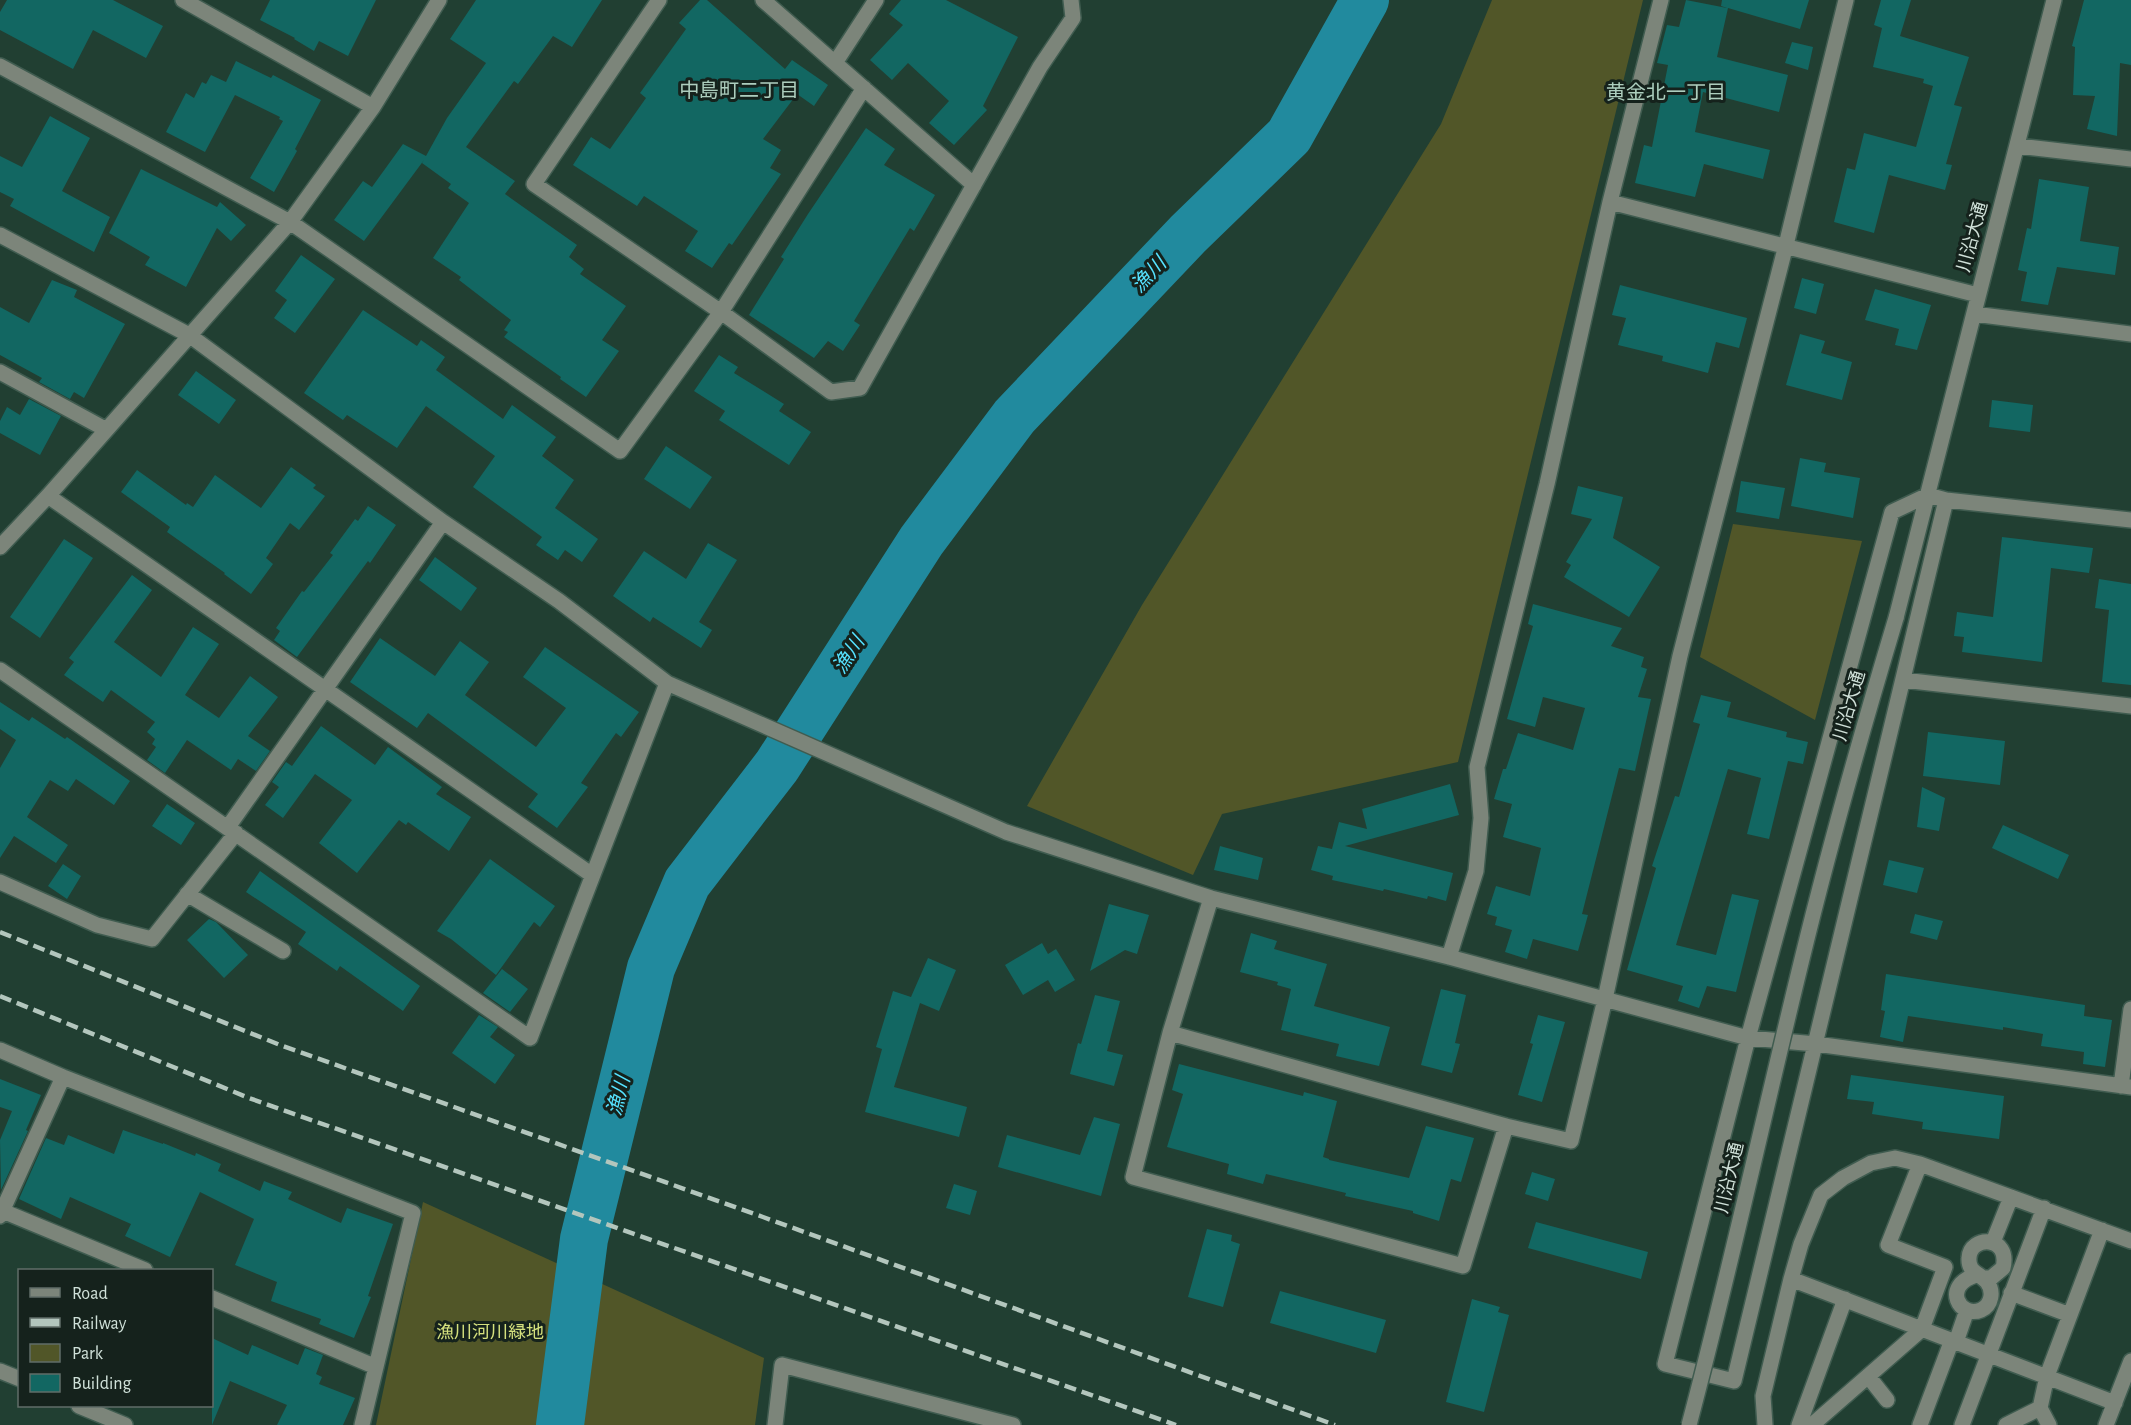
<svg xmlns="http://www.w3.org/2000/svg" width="2131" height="1425" font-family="'Alegreya Sans','Noto Sans JP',sans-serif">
	<rect width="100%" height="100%" fill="#213f32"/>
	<!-- green -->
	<path fill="#515628" d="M1492,0h151l-185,762 -236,52 -29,61 -166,-69 115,-201 299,-481z
		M1733,524l129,17 -47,179 -115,-63z
		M423,1202l341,156 -9,67h-379z"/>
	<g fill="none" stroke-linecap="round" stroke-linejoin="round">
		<!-- river -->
		<path stroke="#218a9e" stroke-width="48" d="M560,1425l24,-186 67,-271 36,-85 90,-117 145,-226 92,-123 174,-183 101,-98 76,-136"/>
	</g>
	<!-- building -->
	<path fill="#126762" d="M7,0h106l50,26 -17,32 -53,-28 -20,39 -73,-39v-18z
		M270,0h106l-28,56 -29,-15 -5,10 -20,-12 1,-1 -35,-18z
		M476,0h126l-30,47 -19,-11 -35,48 -4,-3 -48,66 49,34 -10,13 72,51 -8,12 15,12 -4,5 46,32 -24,34 17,11 -33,46 -26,-18 1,-2 -57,-40 4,-5 -4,-2 7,-10 -52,-40 2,-3 -28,-19 36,-55 -21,-15 3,-4 -29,-21 2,-3 -60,81 -30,-21 29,-39 9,6 31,-43 23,12 21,-38 39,-55 -36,-24z
		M700,0h7l78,69 7,-9 36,25 -14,21 -17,-12 -34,45 18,11 -11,18 11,6 -49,71 -3,-2 -17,25 -27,-17 13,-20 -54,-35 -7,10 -64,-41 18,-28 19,12 36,-51 -6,-5 46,-64 -7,-6z
		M901,0h45l72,37 -35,69 4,4 -33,35 -25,-22 20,-22 -41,-38 -16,17 -22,-20 33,-35 -14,-11z
		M1686,0l41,8 -6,-2 1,-6h87l-9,29 -72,-21 -11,49 71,18 -9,37 -76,-20 -8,40 75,18 -7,29 -59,-15 -9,33 -60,-14 9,-38 8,2 16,-82 -11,-2 10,-38 12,2z
		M1881,0h30l-11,36 69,21 -15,48 8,2 -16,57 6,1 -7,25 -56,-15 -15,58 -40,-11 13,-54 8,2 9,-37 52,14 17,-61 -10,-3 1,-4 -51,-12 9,-39 -8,-3z
		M2084,0h47v65l-11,-2 -3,73 -30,-7 8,-33 -22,-1 2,-48 -3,-1z
		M1792,42l21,5 -5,23 -23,-7z
		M236,61l35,17 2,-3 48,25 -26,49 2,2 -23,41 -24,-14 33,-57 -4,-2 1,-2 -45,-22 -30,57 -39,-20 20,-39 8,5 8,-16 4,2 5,-9 15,7z
		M50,116l40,22 -28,53 48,26 -16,35 -84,-46 4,-7 -14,-7v-36l22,11z
		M866,128l29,21 -11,16 51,30 -21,36 -4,-3 -56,93 6,4 -17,26 -15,-10 -14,17 -65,-43 35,-56 -3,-2 27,-43z
		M141,169l76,38 3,-5 26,23 -15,16 -14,-13 -31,59 -41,-22 5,-8 -41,-24z
		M2039,179l50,8 -9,54 39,6 -4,28 -58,-8 -9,38 -27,-4 6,-29 -9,-2 9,-42 4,1z
		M301,255l34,24 -40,54 -21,-15 13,-18 -12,-9z
		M1802,278l22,6 -8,30 -22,-6z
		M52,280l25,10 -3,7 51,27 -41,74 -10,-6 -4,7 -31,-17 3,-4 -42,-23v-48l29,16z
		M1620,285l127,33 -8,30 -23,-6 -8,31 -46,-12 1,-5 -45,-11 8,-27 -14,-3z
		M1875,289l56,16 -14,45 -22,-5 4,-16 -34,-9z
		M363,310l54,36 4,-6 24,17 -9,13 67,49 9,-14 44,32 -14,19 32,24 -19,28 43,31 -16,23 -17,-12 -7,10 -22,-15 6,-8 -69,-50 22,-31 -69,-50 -29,42 -50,-33 -4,5 -39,-27z
		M1800,334l25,7 -4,12 31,9 -10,38 -56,-15z
		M719,355l19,12 -4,6 50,31 -5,7 32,21 -22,33 -70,-45 6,-9 -31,-20z
		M196,371l40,29 -17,24 -41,-29z
		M29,399l32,17 -21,39 -40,-22v-12l7,-14 13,8z
		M1992,400l41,5 -3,27 -41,-5z
		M666,446l46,31 -22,32 -46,-30z
		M1800,458l26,5 -2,9 36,6 -7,40 -62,-12z
		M291,467l25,18 -3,3 12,8 -26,34 -9,-7 -24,35 7,6 -22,30 -27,-20 1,-1 -58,-41 3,-5 -49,-35 16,-22 49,35 1,-2 6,4 22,-32 46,33z
		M1741,481l44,7 -6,31 -43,-7z
		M1578,486l45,11 -10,41 47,29 -31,50 -65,-40 7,-12 -5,-3 26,-43 -21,-5z
		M368,506l28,19 -26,38 -2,-2 -71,96 -23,-17 6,-9 -4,-3 26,-37 2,1 29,-37 -3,-2 25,-34 3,2z
		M2002,537l91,11 -4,25 -38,-5 -9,94 -80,-10 2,-15 -10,-1 3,-24 36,5z
		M64,539l29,19 -53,80 -30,-21z
		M708,543l29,17 -38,62 13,8 -11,18 -48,-31 -3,5 -37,-26 31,-45 42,28z
		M435,557l42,31 -16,23 -42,-31z
		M132,575l20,15 -38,52 47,35 32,-50 26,17 -34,51 34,23 31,-42 28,21 -30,39 22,15 -14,20 -18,-12 -7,11 -44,-30 -22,33 -18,-13 9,-13 -4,-3 3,-5 -8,-7 8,-10 -44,-32 -8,12 -39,-27 10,-13 -5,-4z
		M2099,579l32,5v101l-29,-3 7,-72 -14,-2z
		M1533,604l89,24 -11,18 33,11 -3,10 6,2 -9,28 13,2 -16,72 -16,-3 -37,146 6,1 -10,36 -45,-12 -6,20 -22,-7 7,-22 -17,-5 2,-8 -10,-3 9,-28 34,10 11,-48 -38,-11 9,-33 -18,-5 9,-30h3l12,-36 55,17 12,-42 -42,-11 -8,30 -28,-8 26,-93 -5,-2z
		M380,638l55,38 25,-35 29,21 -24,33 71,52 30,-39 -43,-31 22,-30 94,65 -18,25 -5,-4 -35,50 7,4 -31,41 -29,-21 10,-13 -110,-81 -11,15 -67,-46z
		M1701,695l30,7 -4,15 60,15 -1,5 22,5 -5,22 -15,-3 -19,78 -22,-5 14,-56 -33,-9 -52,176 40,10 16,-61 27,6 -23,92 -29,-6 -8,22 -21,-7 5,-15 -56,-16 29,-102 -4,-2 23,-70 4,1 21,-73 -7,-2z
		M0,702l29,19 3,-4 33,22 2,-2 63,44 -16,24 -38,-26 -8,12 -18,-11 -23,37 41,28 -12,18 -42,-27 -14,22v-90l16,-28 -16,-11z
		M321,726l54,39 13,-18 54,40 -6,7 35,23 -22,34 -41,-29 -2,3 -7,-5 -42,53 -38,-30 33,-43 -37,-26 -32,44 -18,-13 14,-18 -7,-5 14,-20 6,4z
		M1928,732l77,9 -5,44 -77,-9z
		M1450,784l9,31 -114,31 108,27 -7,28 -18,-5 -1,3 -43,-10 -1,2 -51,-11 1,-4 -22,-6 7,-24 14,3 7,-27 28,7 -5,-20z
		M1922,787l23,11 -6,33 -22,-4z
		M167,804l28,19 -14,22 -29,-19z
		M2003,825l66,30 -11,24 -66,-31z
		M1220,846l43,12 -5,22 -44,-10z
		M490,859l65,47 -15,21 -6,-5 -38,53 -45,-36 -14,-8z
		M1889,860l35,8 -7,25 -34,-8z
		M63,864l18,12 -14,23 -19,-13z
		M260,871l160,115 -17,25 -63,-45 -3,5 -39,-27 8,-12 -60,-40z
		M1109,904l40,11 -12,39 -12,-4 -35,21z
		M1915,914l28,7 -6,19 -27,-7z
		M209,919l7,3 32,33 -24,23 -37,-38z
		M1251,933l26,8 -3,8 53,15 -13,42 76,21 -11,39 -43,-10 3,-12 -58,-14 10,-41 -14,-4 1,-3 -38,-10z
		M1042,943l6,11 8,-5 19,31 -20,12 -7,-12 -25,15 -18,-30z
		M928,958l28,12 -17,41 -19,-8 -26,84 73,20 -8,30 -94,-25 17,-63 -6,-2 17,-56 18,6z
		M502,969l26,20 -18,23 -27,-19z
		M1886,974l199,31 -1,11 28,4 -7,47 -22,-3 1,-12 -43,-6 2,-12 -40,-7v3l-95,-14 -5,26 -23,-5 5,-26 -4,-1z
		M1441,989l25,6 -11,48 5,1 -8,29 -31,-8z
		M1095,995l25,6 -13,50 16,4 -9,31 -44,-12 8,-31 3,1z
		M479,1015l19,12 -8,10 25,18 -20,29 -43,-31z
		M1538,1015l27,7 -23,80 -24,-7 15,-51 -3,-1z
		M1179,1064l124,32 1,-4 33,9 -14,56 6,2v1l80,18 17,-52 48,12 -13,44 -10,-3 -12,42 -26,-8v-2l-68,-15 1,-3 -80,-19 -3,10 -36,-10 2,-10 -62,-17 16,-53 -11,-4z
		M1851,1075l153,21 -5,43 -77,-10 1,-7 -51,-8 2,-12 -27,-3z
		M0,1079l41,16 -15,35 2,1 -27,59 -1,-50 12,-29 -12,-4z
		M1094,1117l26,7 -19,72 -103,-29 9,-32 73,20z
		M123,1130l40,14v-1l32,13 1,-3 25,11 -3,7 42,20 4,-10 28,11 -4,7 53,24 6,-15 46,16 -25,72 3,1 -17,41 -35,-14 2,-5 -50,-18 6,-19 -42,-17 19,-46 -54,-27 -30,65 -45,-21 6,-12 -61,-27 -9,22 -42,-20 27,-61 18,7 4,-10 46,19z
		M1532,1172l23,7 -7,22 -23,-7z
		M954,1184l23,7 -7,24 -24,-7z
		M1536,1222l112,30 -7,27 -113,-31z
		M1207,1229l25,6 -1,6 9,3 -17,63 -35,-10z
		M1280,1291l106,29 -10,33 -106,-30z
		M1472,1299l28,8 -2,5 11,3 -25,97 -38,-10z
		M212,1338l36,17 4,-10 46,20 7,-17 18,7 -7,19 6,3 -3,7 36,14 -12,27h-66l10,-20 -57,-24 -18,44z"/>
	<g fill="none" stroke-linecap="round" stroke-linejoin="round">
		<!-- minor casing -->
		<g stroke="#405c50" stroke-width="18">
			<path id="minor" d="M183,0l190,107
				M659,0l-125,184 187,128 110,80 29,-4 180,-321 33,-49 -2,-18
				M763,0l211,185
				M835,63l41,-63
				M0,66l290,156 330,229 101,-139 143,-224
				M2018,146l113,13
				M1610,202l368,93
				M0,235l189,100 254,187 116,79 108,82 339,149 205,66 238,59 299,81 68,6 315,43
				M1974,314l157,20
				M0,372l105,57
				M48,496l544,379
				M1946,500l-212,881 -69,-17 83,-326 144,-526 36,-17 18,5 185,20
				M0,547l48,-51 242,-274 83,-115 66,-107
				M1896,618l158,-618
				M0,670l530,368 137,-355
				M1903,680l228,26
				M228,827l215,-305
				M0,882l97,43 55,14 84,-106
				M187,894l96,57
				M1211,898l-41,135 336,93 65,15 34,-142 75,-343 106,-411 60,-245
				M1449,957l27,-86 5,-53 -4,-51 70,-283 63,-282 51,-202
				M1170,1033l-37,144 330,89 43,-140
				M0,1050l63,27 350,136 -51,212
				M2121,1086l10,-77
				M0,1210l145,60
				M0,1216l63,-139
				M1993,1242l18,-45
				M1976,1275c-35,11 -16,44 5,35 11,-5 13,-19 6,-28 -7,-9 -19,-9 -18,-24 1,-23 42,-23 34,10l-12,10h-8
				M1791,1279l324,124
				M2011,1293l59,22
				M212,1298l164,69
				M1956,1342l11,-32
				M0,1371l20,8
				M1868,1376l19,24
				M79,1406l46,19
				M775,1425l7,-60 231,60
				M1765,1425l-2,-29 28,-117 10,-35 20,-49 22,-17 28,-15 24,-5 25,6 211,77
				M1799,1425l46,-126
				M1812,1425l110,-96 23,-62 -57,-22 32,-81
				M1920,1425l32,-85
				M1962,1425l82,-217
				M2006,1425l34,-17
				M2049,1425l-9,-17 7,-32 55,-146
				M2106,1425l25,-64"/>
		</g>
		<!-- minor -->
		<use href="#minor" stroke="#7c857a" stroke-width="15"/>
		<!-- rail -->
		<path stroke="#b3c6bd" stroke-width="4.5" stroke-dasharray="12 6" stroke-linecap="butt" d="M0,932l280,113 483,172 572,208
			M0,996l249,102 927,327"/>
		<!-- minor-bridge casing -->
		<g stroke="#405c50" stroke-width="18" stroke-linecap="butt">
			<path id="minor-bridge" d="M1689,1425c41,-154 75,-311 113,-466 28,-115 60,-228 94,-341"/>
		</g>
		<!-- minor-bridge -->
		<use href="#minor-bridge" stroke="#7c857a" stroke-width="15"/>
	</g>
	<g text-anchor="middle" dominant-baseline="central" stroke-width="6" stroke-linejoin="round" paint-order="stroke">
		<!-- street labels -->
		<g font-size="18" fill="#d0e1d9" stroke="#15221c">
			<text transform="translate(1973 237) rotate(-75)">川沿大通</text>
			<text transform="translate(1850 706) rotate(-74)">川沿大通</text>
			<text transform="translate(1730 1178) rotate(-77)">川沿大通</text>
		</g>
		<!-- park labels -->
		<g font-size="18" fill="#d5e17e" stroke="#15221c">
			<text x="490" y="1333">漁川河川緑地</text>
		</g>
		<!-- neighbourhood labels -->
		<g font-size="20" fill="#adcebe" stroke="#15221c">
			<text x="739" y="91">中島町二丁目</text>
			<text x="1666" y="93">黄金北一丁目</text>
		</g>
		<!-- water labels -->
		<g font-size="20" font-style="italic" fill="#56e2ff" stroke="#15221c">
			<text transform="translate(1149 275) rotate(-47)">漁川</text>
			<text transform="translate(849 655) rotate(-57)">漁川</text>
			<text transform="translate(619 1096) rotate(-76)">漁川</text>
		</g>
	</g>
	<!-- legend -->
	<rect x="18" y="1269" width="195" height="138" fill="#15221c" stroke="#606e68" stroke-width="1.5"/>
	<rect x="30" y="1288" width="30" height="9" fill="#7c857a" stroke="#606e68" stroke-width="1.5"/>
	<text x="72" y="1299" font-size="18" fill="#d0e1d9">Road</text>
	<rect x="30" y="1318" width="30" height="9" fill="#b3c6bd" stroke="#606e68" stroke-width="1.5"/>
	<text x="72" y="1329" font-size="18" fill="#d0e1d9">Railway</text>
	<rect x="30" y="1344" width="30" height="18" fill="#515628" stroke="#606e68" stroke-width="1.5"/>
	<text x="72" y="1359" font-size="18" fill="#d0e1d9">Park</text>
	<rect x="30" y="1374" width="30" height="18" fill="#126762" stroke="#606e68" stroke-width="1.5"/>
	<text x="72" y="1389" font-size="18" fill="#d0e1d9">Building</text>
</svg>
